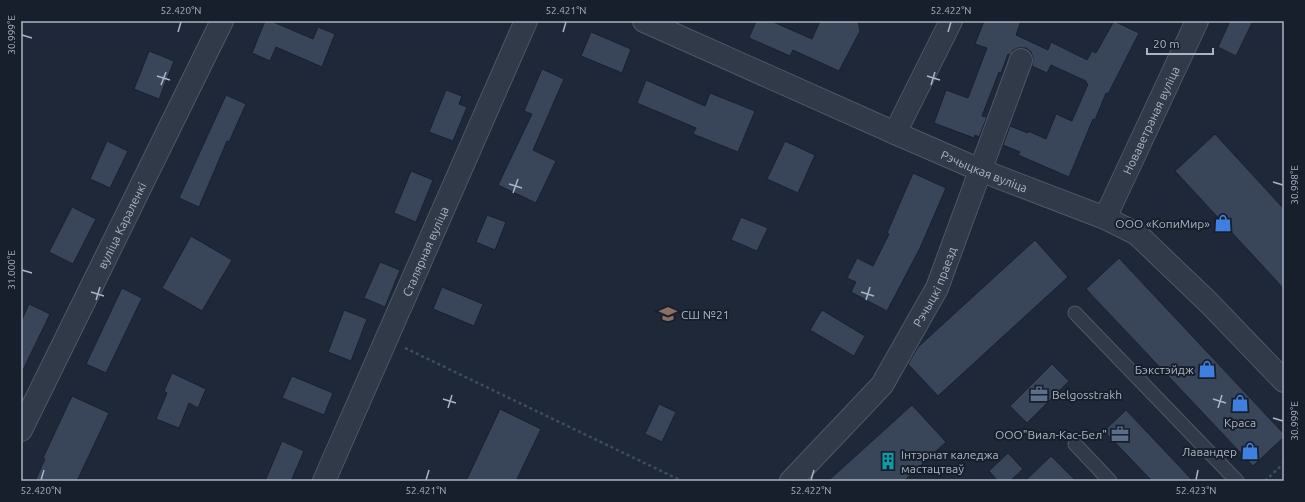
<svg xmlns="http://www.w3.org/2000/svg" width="1305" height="502" font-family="Ubuntu,sans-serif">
	<rect width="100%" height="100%" fill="#1e2838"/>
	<!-- building -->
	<path fill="#394659" stroke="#19212f" d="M265,21h6l42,18 5,-12 17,7 -13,33 -46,-20 -6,14 -18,-8z
		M756,21h15l41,18 8,-18h38l2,10 -21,40 -46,-21 -3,6 -41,-18z
		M984,21h37l-5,14 32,15 3,-8 36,18 5,-9 4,2 18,-32 25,12 -31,61 -2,-1 -11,27 -2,-1 -24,58 -51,-22 2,-3 -17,-7 7,-19 18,7v-2l18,8 10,-25 16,7 16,-37 -2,-1v-2l-35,-16 -4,8 -15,-7 1,-8 -2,-6 -5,-4h-8l-5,2 -3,5 -2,-1 -7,19 -2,-1 -17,44 5,1 -8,20 -4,-2 -1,3 -40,-15 12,-33 22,8 19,-50 -12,-4z
		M1230,21h23l-17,35 -18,-9z
		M591,32l40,17 -9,24 -41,-17z
		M149,51l25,10 -15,38 -25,-10z
		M542,69l22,10 -31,71 23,11 -20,42 -38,-18 34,-71 -8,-3z
		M646,80l59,26 5,-13 45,18 -17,41 -45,-18 3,-6 -59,-25z
		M446,90l16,6 -3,8 8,3 -14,34 -24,-9z
		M226,95l20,9 -17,38 -2,-1 -28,66 -20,-9z
		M1215,134l69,75v80l-109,-118z
		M107,141l21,10 -18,37 -20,-9z
		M785,141l30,14 -17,38 -31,-14z
		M411,171l22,9 -17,42 -22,-9z
		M913,173l33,15 -26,60 -33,63 -36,-19 5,-10 -9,-4 10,-20 16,8 16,-32 -2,-1z
		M72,207l24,12 -23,45 -24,-12z
		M487,215l19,7 -11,28 -19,-8z
		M741,217l27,11 -11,23 -26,-11z
		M191,236l41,24 -30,51 -40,-23z
		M1035,240l33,37 -130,119 -30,-32 10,-17z
		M1119,258l165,176v3l-31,29 -167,-177z
		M380,262l20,8 -15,37 -21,-9z
		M442,287l41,17 -9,22 -41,-17z
		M122,288l20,10 -36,75 -20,-9z
		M29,304l21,10 -29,60v-52z
		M344,310l23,9 -16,42 -23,-9z
		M822,310l43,26 -11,20 -44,-26z
		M1052,364l17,17 -42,42 -17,-17z
		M172,373l34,16 -8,19 -9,-5 -10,25 -23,-9 11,-26 -3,-2z
		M292,376l41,17 -9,22 -42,-17z
		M72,396l37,17 -32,68h-42l10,-22 -2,-1z
		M659,404l17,8 -14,30 -17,-8z
		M912,405l34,37 -42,39h-76z
		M500,409l41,20 -25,52h-50z
		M1126,410l38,40 29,31h-41l-48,-50z
		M282,441l22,10 -13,30h-26z
		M1008,453l15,16 -13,12h-12l-9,-10z
		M1051,456l25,25h-51z"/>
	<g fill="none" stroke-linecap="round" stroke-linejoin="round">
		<!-- lane casing -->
		<g stroke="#4f5767" stroke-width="15">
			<path id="lane" d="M1075,313l162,168
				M1075,444l35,37"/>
		</g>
		<!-- street casing -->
		<g stroke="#4f5767" stroke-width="24">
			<g id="street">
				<path id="s1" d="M644,21l251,112 85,37 125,48 32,16 72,69 75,78"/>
				<path d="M895,133l56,-112"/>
				<path id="s2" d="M1105,218l92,-197"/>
				<path id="s3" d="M21,430l201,-409"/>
				<path id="s4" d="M324,481l202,-460"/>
				<path id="s5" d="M791,481l91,-96 55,-97 84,-228"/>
			</g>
		</g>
		<!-- path -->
		<path stroke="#3a5153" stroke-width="2.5" stroke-dasharray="3 3" stroke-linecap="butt" d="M405,348l277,133
			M1265,481l19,-18"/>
		<!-- lane -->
		<use href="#lane" stroke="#313a48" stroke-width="13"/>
		<!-- street -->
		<use href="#street" stroke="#313a48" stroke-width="22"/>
	</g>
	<!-- ticks -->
	<path fill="none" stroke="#abb4c6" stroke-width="1.5" d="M178,32l3,-10M563,32l3,-10M948,32l3,-10M22,35l10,3M157,76l13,4M927,76l13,4M161,85l5,-13M931,85l4,-13M1273,182l10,3M509,184l13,4M513,193l5,-14M22,270l10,3M91,292l13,4M861,292l13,4M96,300l4,-13M866,300l4,-13M443,399l13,4M1213,399l13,4M448,408l4,-13M1218,408l4,-13M1273,418l10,3M41,480l3,-10M426,480l3,-10M811,480l3,-10M1196,480l2,-10"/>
	<!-- icons -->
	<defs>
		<g id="shop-bare" transform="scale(1.38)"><path d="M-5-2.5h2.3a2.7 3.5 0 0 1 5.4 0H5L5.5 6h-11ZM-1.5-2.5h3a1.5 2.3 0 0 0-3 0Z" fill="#3f7fe0" stroke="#171f2c" stroke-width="2.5" paint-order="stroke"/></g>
		<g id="school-bare" transform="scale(1.38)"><path d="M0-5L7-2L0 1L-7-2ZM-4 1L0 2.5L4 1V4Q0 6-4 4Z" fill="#8d6e63" stroke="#171f2c" stroke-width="2.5" paint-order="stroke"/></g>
		<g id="office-bare" transform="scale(1.38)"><path d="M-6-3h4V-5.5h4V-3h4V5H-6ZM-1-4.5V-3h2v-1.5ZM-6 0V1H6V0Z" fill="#5c6f8a" stroke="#171f2c" stroke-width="2.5" paint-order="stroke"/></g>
		<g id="building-bare" transform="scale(1.38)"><path d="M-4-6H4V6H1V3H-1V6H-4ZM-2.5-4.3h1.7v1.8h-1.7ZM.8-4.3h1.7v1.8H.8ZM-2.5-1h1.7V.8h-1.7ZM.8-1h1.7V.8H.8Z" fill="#0f9aa8" stroke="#171f2c" stroke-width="2.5" paint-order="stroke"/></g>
	</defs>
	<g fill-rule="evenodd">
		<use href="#shop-bare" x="1223" y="223"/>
		<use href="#school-bare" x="668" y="314"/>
		<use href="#shop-bare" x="1207" y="369"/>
		<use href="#office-bare" x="1039" y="394"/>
		<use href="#shop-bare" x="1240" y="403"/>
		<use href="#office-bare" x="1120" y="434"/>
		<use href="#shop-bare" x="1250" y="451"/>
		<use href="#building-bare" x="888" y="461"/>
	</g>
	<g text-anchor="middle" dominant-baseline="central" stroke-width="4" stroke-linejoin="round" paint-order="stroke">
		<!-- street labels -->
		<g font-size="12" fill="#abb4c6" stroke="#171f2c">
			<text stroke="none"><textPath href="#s2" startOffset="108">Новаветраная вуліца</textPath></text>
			<text stroke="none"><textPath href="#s1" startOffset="372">Рэчыцкая вуліца</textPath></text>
			<text stroke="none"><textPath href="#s3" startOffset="228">вуліца Караленкі</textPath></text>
			<text stroke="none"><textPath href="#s4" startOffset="251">Сталярная вуліца</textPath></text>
			<text stroke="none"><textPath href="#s5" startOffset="244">Рэчыцкі праезд</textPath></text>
		</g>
		<!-- poi labels -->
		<g font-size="12" fill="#abb4c6" stroke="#171f2c" text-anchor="end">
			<text x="1210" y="223">ООО «КопиМир»</text>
			<text x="681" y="314" text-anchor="start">СШ №21</text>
			<text x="1194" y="369">Бэкстэйдж</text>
			<text x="1052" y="394" text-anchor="start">Belgosstrakh</text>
			<text x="1240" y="422" text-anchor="middle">Краса</text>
			<text x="1107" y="434">ООО"Виал-Кас-Бел"</text>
			<text x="1237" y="451">Лавандер</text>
			<text x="901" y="454" text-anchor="start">Інтэрнат каледжа<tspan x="901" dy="14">мастацтваў</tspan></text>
		</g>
	</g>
	<!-- border -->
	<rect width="1305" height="502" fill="none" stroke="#171f2c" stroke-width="44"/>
	<!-- scale -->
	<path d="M1147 48v6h66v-6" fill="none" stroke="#abb4c6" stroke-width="2"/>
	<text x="1153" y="48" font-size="12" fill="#abb4c6" stroke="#171f2c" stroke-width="3" paint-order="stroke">20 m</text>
	<rect x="22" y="22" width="1261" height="458" fill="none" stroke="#abb4c6" stroke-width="1.5"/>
	<g font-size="10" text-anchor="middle" fill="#abb4c6">
		<text x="181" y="14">52.420°N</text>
		<text x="566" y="14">52.421°N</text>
		<text x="951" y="14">52.422°N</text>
		<text transform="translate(11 35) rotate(-90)" y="4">30.999°E</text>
		<text transform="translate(1294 185) rotate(-90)" y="4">30.998°E</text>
		<text transform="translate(11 270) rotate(-90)" y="4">31.000°E</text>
		<text transform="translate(1294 421) rotate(-90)" y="4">30.999°E</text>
		<text x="41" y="494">52.420°N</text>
		<text x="426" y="494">52.421°N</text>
		<text x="811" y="494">52.422°N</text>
		<text x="1196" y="494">52.423°N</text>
	</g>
</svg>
